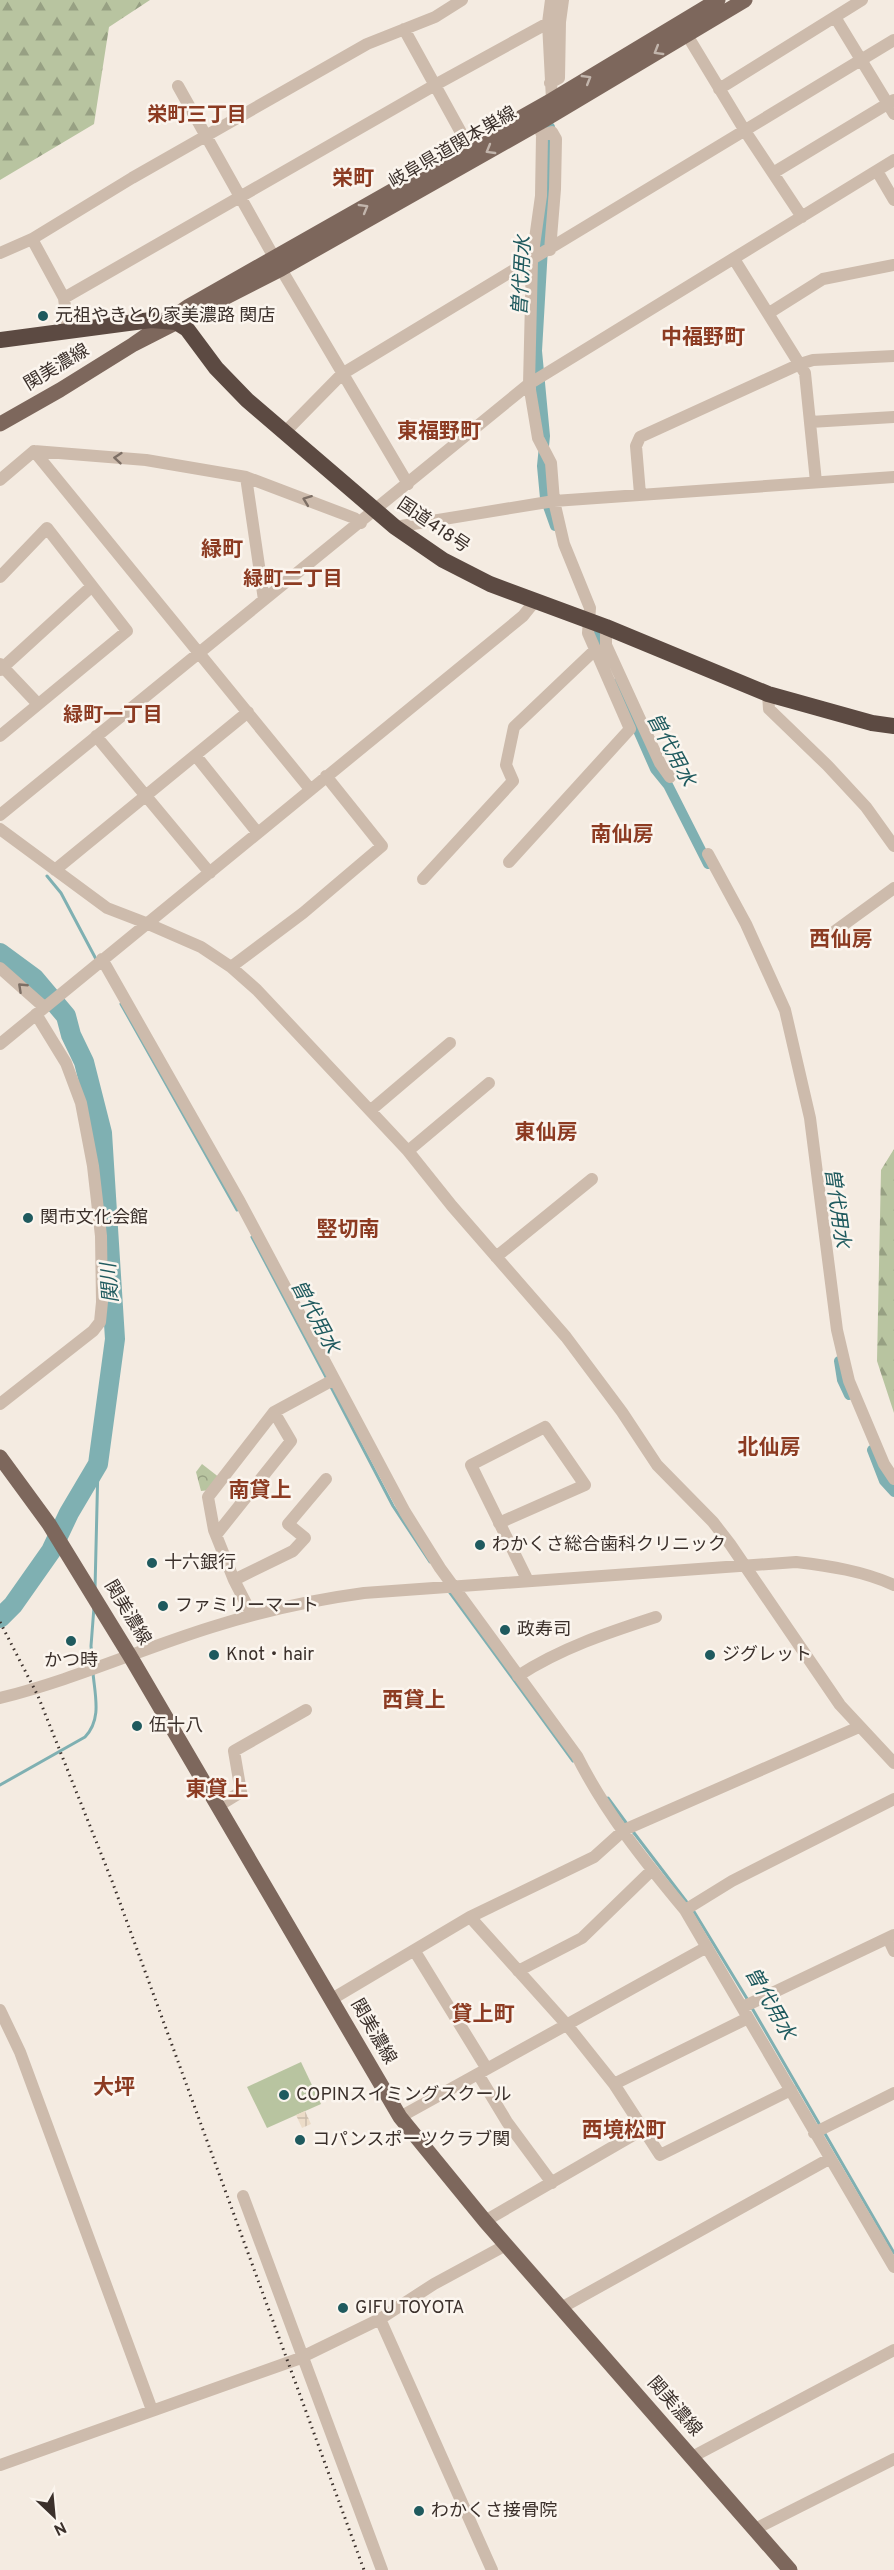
<svg xmlns="http://www.w3.org/2000/svg" width="894" height="2570" font-family="Overpass,'Noto Sans JP',sans-serif">
	<defs>
		<pattern id="forest-firs" width="22" height="20" patternUnits="userSpaceOnUse" patternTransform="scale(1.5)"><rect width="22" height="20" fill="#b8c4a0"/><path d="M5 1l3.5 6h-7zM16 11l3.5 6h-7z" fill="#97a083"/></pattern>
		<pattern id="park-crowns" width="20" height="18" patternUnits="userSpaceOnUse" patternTransform="scale(1.5)"><rect width="20" height="18" fill="#b8c4a0"/><path d="M2 6a3 3 0 1 1 6 0M12 15a3 3 0 1 1 6 0" fill="none" stroke="#97a083"/></pattern>
		<pattern id="plaza-grid" width="8" height="8" patternUnits="userSpaceOnUse" patternTransform="scale(1.5)"><rect width="8" height="8" fill="#ecdcc8"/><path d="M0 4h8M4 0v8" fill="none" stroke="#cbbdac"/></pattern>
	</defs>
	<rect width="100%" height="100%" fill="#f4ebe1"/>
	<!-- forest -->
	<path fill="url(#forest-firs)" d="M0,0h150l-41,27 -15,97 -94,56z
		M894,1149v264l-17,-52 4,-191z"/>
	<!-- park -->
	<path fill="url(#park-crowns)" d="M202,1464l18,14 -10,12 -9,1 -5,-19z"/>
	<!-- garden -->
	<path fill="#b8c4a0" d="M301,2062l20,42 -54,24 -20,-41z"/>
	<!-- plaza -->
	<path fill="url(#plaza-grid)" d="M305,2111l6,13 -9,4 -6,-13z"/>
	<g fill="none" stroke-linecap="round" stroke-linejoin="round">
		<!-- stream -->
		<path stroke="#7fb0b2" stroke-width="3" d="M47,876l14,17 36,68
			M121,1004l116,206
			M252,1237l75,142
			M330,1385l63,121 37,56
			M95,1589l3,-125
			M448,1590l125,171
			M93,1666l-2,-20 3,-39
			M0,1785l85,-48c17,-18 10,-41 8,-64
			M608,1798l19,26
			M631,1829l58,76
			M693,1910l56,92
			M752,2008l69,119
			M824,2132l70,121"/>
		<!-- canal -->
		<path stroke="#7fb0b2" stroke-width="10" d="M550,127l-13,224 8,85 -3,30 3,32 10,28
			M591,619l14,36
			M617,683l38,86 13,16 40,79
			M839,1361l3,19 7,15
			M872,1450l12,31 10,11"/>
		<!-- river -->
		<path stroke="#7fb0b2" stroke-width="20" d="M0,953l34,25 32,38 5,19 13,27 18,71 13,206 -17,125 -29,49 -18,38 -38,54 -13,13"/>
		<!-- minor -->
		<path stroke="#cdbbac" stroke-width="12" d="M551,0l-3,23 4,77
			M835,17l59,97
			M404,29l65,118
			M687,35l58,96 57,86
			M550,83l9,-5 1,-56 3,-22
			M178,86l97,173
			M719,89l143,-89
			M540,129l2,6 10,-3 4,7 -1,50 -5,61
			M877,171l17,29
			M773,173l121,-73
			M32,239l32,59 4,33
			M0,253l32,-14 100,-61 235,-134 68,-27 27,-17
			M734,259l71,114 11,109
			M281,269l127,215
			M64,298l371,-213 113,-62
			M769,313l54,-34 71,-14
			M810,422l84,-5
			M285,432l57,-58 552,-334
			M34,451l276,338
			M246,477l18,123
			M0,480l34,-29 112,9 100,17 108,41 7,5
			M640,494l-4,-48 4,-9 160,-73 13,-4 81,-4
			M395,527l159,-26 340,-24
			M0,577l47,-49 80,103 -127,105
			M606,627v18l54,118 10,14
			M0,664l37,39
			M0,670l91,-83
			M768,694l1,15 58,56 39,42 28,39
			M96,736l114,137
			M196,756l61,76
			M0,815l529,-431 365,-224
			M0,829l107,79 39,15 55,24 30,20 26,23 151,161 44,55 114,131 56,75 35,53 56,57 17,22 110,161 54,58
			M708,854l38,70 39,86 25,108 27,212 12,51 35,83 10,15
			M509,862l121,-133 -42,-96 2,-25 -26,-64 -10,-43 -3,-38 -13,-25 -9,-54 3,-124 9,-64 1,-61
			M55,870l193,-158
			M423,879l90,-98 -7,-16 8,-38 81,-77
			M835,931l59,-43
			M102,959l138,243 165,310 35,56 137,188c28,56 68,106 108,154l209,357
			M231,967l72,-54 79,-67 -56,-70
			M0,968l44,39
			M0,1044l523,-428 12,-15
			M371,1110l79,-67
			M408,1151l81,-68
			M496,1257l96,-78
			M0,1404l93,-73 7,-9 2,-20 -1,-66 -8,-70 -12,-63 -15,-40 -30,-49
			M499,1523l86,-38 -40,-58 -74,38 57,116
			M216,1535l75,-94 -17,-29
			M234,1580l-20,-50 -6,-33 66,-85 59,-32
			M252,1615l-18,-35 59,-29 12,-13 -17,-14 38,-45
			M518,1676c43,-28 89,-43 138,-59
			M0,1698c73,-18 141,-49 212,-71 50,-16 100,-27 152,-34l432,-31c34,4 67,9 98,23
			M218,1806l23,-14 -7,-41 72,-41
			M685,1910l47,-29 162,-82
			M470,1917l97,108 47,59 46,71 131,-65
			M888,1938l6,13
			M414,1950l73,119
			M518,1971l64,-33 70,-68
			M332,1999l138,-82 124,-60 30,-27 235,-103
			M743,2007l151,-72
			M0,2010l20,42 132,358
			M478,2074l29,48 45,61
			M614,2084l134,-66
			M400,2117l307,-170
			M814,2133l80,-40
			M243,2196l139,374
			M485,2221l157,-91
			M561,2308l268,-149
			M380,2319l112,251
			M692,2457l202,-107
			M0,2465l298,-106 82,-40 54,-35 72,-39
			M755,2529l139,-70"/>
		<!-- major -->
		<path stroke="#7d675c" stroke-width="15" d="M718,0l-166,100 -363,206 -55,38 147,-75 258,-146 206,-123
			M0,424l60,-34 74,-46
			M0,1457l49,67 81,132 270,461 85,104 305,349"/>
		<!-- highway -->
		<path stroke="#5c4a42" stroke-width="16" d="M0,340l151,-20 25,2 11,7 29,39 31,32 148,127 48,33 47,24 116,43 162,67 104,29 22,3"/>
		<!-- rail -->
		<path stroke="#3b302b" stroke-width="3" stroke-dasharray="1.5 4.5" stroke-linecap="butt" d="M0,1622l38,74 74,185 252,689"/>
	</g>
	<!-- one-way arrows -->
	<defs><path id="oneway-chevron" d="M-2-3.5L2.5 0L-2 3.5" fill="none" stroke-width="1.6" stroke-linecap="round" stroke-linejoin="round" transform="scale(1.5)"/></defs>
	<g stroke="#c2b5ac">
		<use href="#oneway-chevron" transform="translate(658 51) rotate(149)"/>
		<use href="#oneway-chevron" transform="translate(587 79) rotate(-31)"/>
		<use href="#oneway-chevron" transform="translate(490 150) rotate(150)"/>
		<use href="#oneway-chevron" transform="translate(364 208) rotate(-30)"/>
	</g>
	<g stroke="#7d6f65">
		<use href="#oneway-chevron" transform="translate(118 458) rotate(-175)"/>
		<use href="#oneway-chevron" transform="translate(307 500) rotate(-159)"/>
		<use href="#oneway-chevron" transform="translate(22 987) rotate(-137)"/>
	</g>
	<!-- markers -->
	<g fill="#1f5a5e" stroke="#fbf5ee" stroke-width="2">
		<circle cx="43" cy="316" r="6"/>
		<circle cx="28" cy="1218" r="6"/>
		<circle cx="480" cy="1545" r="6"/>
		<circle cx="152" cy="1563" r="6"/>
		<circle cx="163" cy="1606" r="6"/>
		<circle cx="505" cy="1630" r="6"/>
		<circle cx="71" cy="1641" r="6"/>
		<circle cx="214" cy="1655" r="6"/>
		<circle cx="710" cy="1655" r="6"/>
		<circle cx="137" cy="1726" r="6"/>
		<circle cx="284" cy="2095" r="6"/>
		<circle cx="300" cy="2140" r="6"/>
		<circle cx="343" cy="2308" r="6"/>
		<circle cx="419" cy="2511" r="6"/>
	</g>
	<g text-anchor="middle" dominant-baseline="central" stroke-width="5" stroke-linejoin="round" paint-order="stroke">
		<!-- street labels -->
		<g font-size="18" fill="#3b302b" stroke="#fbf5ee">
			<text transform="translate(453 148) rotate(-30)">岐阜県道関本巣線</text>
			<text transform="translate(57 368) rotate(-31)">関美濃線</text>
			<text transform="translate(433 526) rotate(34)">国道418号</text>
			<text transform="translate(127 1613) rotate(59)">関美濃線</text>
			<text transform="translate(373 2032) rotate(60)">関美濃線</text>
			<text transform="translate(674 2407) rotate(49)">関美濃線</text>
		</g>
		<!-- poi labels -->
		<g font-size="18" fill="#3b302b" stroke="#fbf5ee" text-anchor="start">
			<text x="55" y="316">元祖やきとり家美濃路 関店</text>
			<text x="40" y="1218">関市文化会館</text>
			<text x="492" y="1545">わかくさ総合歯科クリニック</text>
			<text x="164" y="1563">十六銀行</text>
			<text x="175" y="1606">ファミリーマート</text>
			<text x="517" y="1630">政寿司</text>
			<text x="226" y="1655">Knot・hair</text>
			<text x="722" y="1655">ジグレット</text>
			<text x="71" y="1661" text-anchor="middle">かつ時</text>
			<text x="149" y="1726">伍十八</text>
			<text x="296" y="2095">COPINスイミングスクール</text>
			<text x="312" y="2140">コパンスポーツクラブ関</text>
			<text x="355" y="2308">GIFU TOYOTA</text>
			<text x="431" y="2511">わかくさ接骨院</text>
		</g>
		<!-- neighbourhood labels -->
		<g font-size="20" font-weight="bold" fill="#8c3b22" stroke="#fbf5ee">
			<text x="197" y="116">栄町三丁目</text>
			<text x="293" y="580">緑町二丁目</text>
			<text x="113" y="716">緑町一丁目</text>
		</g>
		<!-- water labels -->
		<g font-size="20" font-style="italic" fill="#1f5a5e" stroke="#fbf5ee">
			<text transform="translate(523 276) rotate(-87)">曽代用水</text>
			<text transform="translate(670 750) rotate(62)">曽代用水</text>
			<text transform="translate(836 1208) rotate(82)">曽代用水</text>
			<text transform="translate(111 1283) rotate(-94)">関川</text>
			<text transform="translate(314 1317) rotate(62)">曽代用水</text>
			<text transform="translate(769 2004) rotate(60)">曽代用水</text>
		</g>
		<!-- quarter labels -->
		<g font-size="21" font-weight="bold" fill="#8c3b22" stroke="#fbf5ee">
			<text x="353" y="179">栄町</text>
			<text x="703" y="338">中福野町</text>
			<text x="439" y="432">東福野町</text>
			<text x="222" y="550">緑町</text>
			<text x="622" y="835">南仙房</text>
			<text x="841" y="940">西仙房</text>
			<text x="546" y="1133">東仙房</text>
			<text x="348" y="1230">竪切南</text>
			<text x="769" y="1448">北仙房</text>
			<text x="260" y="1491">南貸上</text>
			<text x="414" y="1701">西貸上</text>
			<text x="217" y="1790">東貸上</text>
			<text x="483" y="2015">貸上町</text>
			<text x="114" y="2088">大坪</text>
			<text x="624" y="2131">西境松町</text>
		</g>
	</g>
	<!-- north arrow -->
	<g transform="translate(54 2516) rotate(154)" stroke="#fbf5ee" stroke-width="4.5" paint-order="stroke">
	<path d="M0-4.5L10 22L0 15L-10 22Z" fill="#3b302b"/>
	<text y="-9" font-size="16" font-weight="bold" text-anchor="middle" fill="#3b302b">N</text>
	</g>
</svg>
